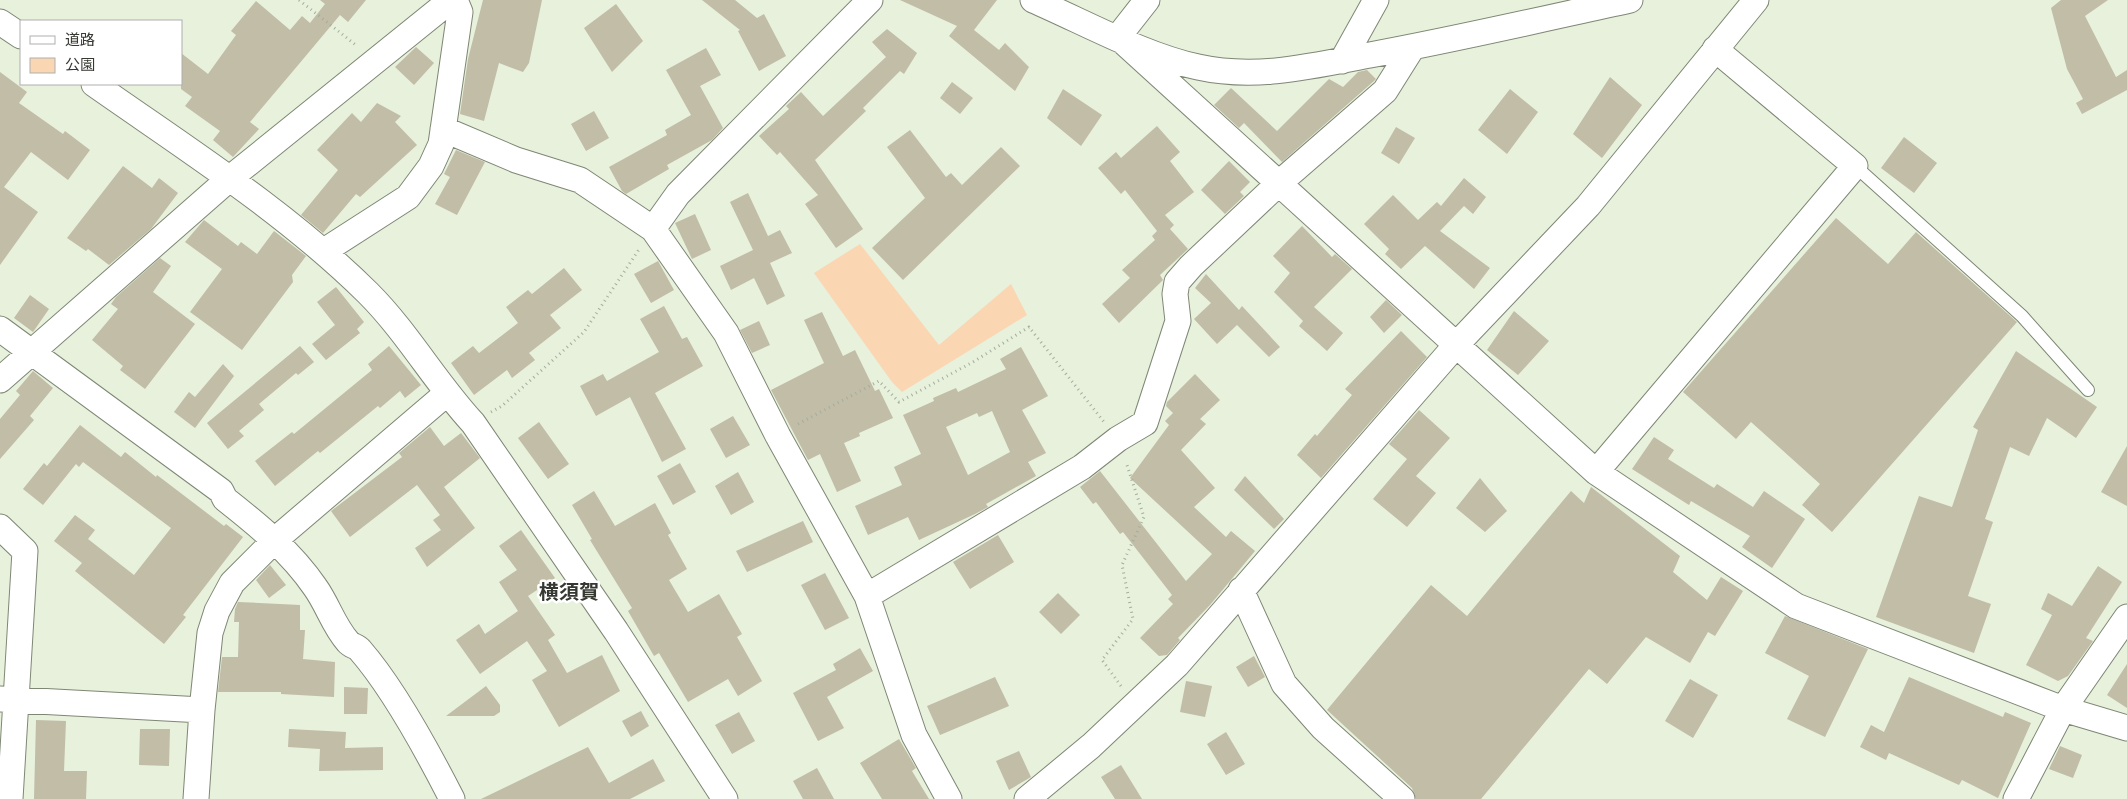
<svg xmlns="http://www.w3.org/2000/svg" width="2127" height="799" font-family="Spectral,'Noto Sans JP',serif">
	<rect width="100%" height="100%" fill="#e7f1dc"/>
	<!-- green -->
	<path fill="#fad6b3" d="M860,244l79,101 72,-61 16,31 -125,77 -10,-10 -78,-109z"/>
	<!-- building -->
	<path fill="#c1bda7" fill-rule="evenodd" d="M320,0h46l-18,22 -8,-7 -41,49 -49,58 9,7 -26,28 -20,-17 7,-9 -35,-25 7,-9 -11,-8v-36l27,21 28,-39 -5,-4 25,-30 34,29 12,-14 8,7 15,-19z
		M483,0h59l-13,63 -6,9 -24,-9 -15,58 -24,-7 8,-55z
		M702,0h33l22,18 7,-4 22,42 -27,15 -21,-40 2,-1z
		M900,0h97l-23,30 25,20 6,-7 24,24 -14,24 -66,-55 8,-10z
		M2061,0h47l-23,16 31,61 11,-7v20l-45,24 -6,-11 7,-4 -16,-30 -16,-61z
		M616,4l27,37 -31,31 -28,-44z
		M887,29l30,24 -13,21 -4,-3 -37,37 3,3 -51,49 48,69 -27,19 -31,-44 13,-9 -38,-43 -3,3 -18,-19 30,-27 -3,-3 15,-14 22,24 63,-59 -14,-15z
		M416,47l18,16 -20,22 -19,-18z
		M706,48l15,27 -21,11 23,42 -11,12 -45,25 2,4 -43,25 -4,-3 -13,-24 58,-32 -2,-5 26,-15 -25,-45z
		M1367,70l9,9 -2,2 -92,81 -38,-39 -5,5 -25,-23 17,-17 46,43 52,-52 14,8 15,-15z
		M0,72l27,20 -8,11 44,31 2,-3 25,19 -22,30 -37,-28 -27,35 34,25 -38,53z
		M1610,77l32,28 -40,53 -29,-24z
		M952,82l21,16 -13,16 -20,-16z
		M1063,89l39,26 -21,31 -34,-28z
		M1510,89l28,23 -31,42 -29,-24z
		M377,103l24,13 -6,6 22,23 -57,52 -4,-3 -33,39 -22,-18 37,-45 -21,-20 35,-37 9,9z
		M594,111l15,27 -23,13 -15,-27z
		M1157,126l23,26 -10,9 24,31 -29,23 9,10 -4,4 18,20 -28,26 3,5 -44,43 -17,-19 28,-26 -8,-8 33,-30 -3,-4 5,-5 -32,-41 -4,4 -23,-26 18,-16 5,6z
		M1396,127l19,11 -16,26 -18,-11z
		M910,130l36,47 5,-4 11,12 39,-38 19,19 -117,114 -31,-32 53,-50 -38,-51z
		M1904,137l33,26 -23,30 -33,-25z
		M456,150l29,12 -28,53 -22,-11 15,-27 -6,-3z
		M1229,161l21,21 -10,10 4,4 -19,18 -24,-24z
		M123,166l29,22 7,-10 19,15 -27,36 -42,36 -21,-16 -2,2 -19,-13z
		M1464,178l22,19 -13,17 -9,-8 -24,25 50,37 -16,21 -49,-43 -24,23 -16,-15 4,-5 -25,-25 29,-29 25,25 19,-18 4,4z
		M748,193l20,43 12,-6 12,23 -22,10 15,33 -18,9 -13,-27 -23,12 -11,-24 33,-16 -23,-48z
		M695,214l16,36 -19,9 -17,-36z
		M1836,218l52,46 28,-32 101,90 -185,210 -30,-27 18,-21 -69,-62 -15,17 -53,-47z
		M204,220l34,26 3,-4 16,12 17,-23 32,25 -14,19 1,7 -51,68 -52,-38 32,-43 -37,-27z
		M1302,226l30,31 3,-3 17,15 -38,38 29,26 -16,18 -28,-25 4,-5 -29,-29 16,-19 -17,-17z
		M160,258l11,8 -18,26 42,32 -50,65 -25,-19 3,-4 -31,-26 26,-31 -7,-5 5,-7z
		M658,261l16,29 -23,13 -17,-29z
		M564,268l18,22 -32,25 11,13 -32,25 6,7 -23,18 -5,-8 -33,25 -23,-32 22,-17 6,7 39,-30 -12,-16 22,-17 4,4z
		M1206,274l33,36 3,-4 38,41 -11,10 -32,-32 -20,19 -23,-25 17,-16 -16,-15z
		M336,287l28,35 -7,7 3,4 -34,27 -14,-16 23,-19 -18,-23z
		M30,295l19,14 -16,23 -19,-14z
		M1386,300l16,15 -18,18 -14,-16z
		M664,306l18,33 5,-2 16,29 -48,27 31,56 -24,13 -32,-65 -34,19 -16,-30 23,-12 4,7 52,-29 -19,-33z
		M1514,311l35,30 -31,34 -31,-25z
		M822,312l21,44 12,-6 20,41 4,-2 14,29 -34,15 1,3 -16,7 17,38 -24,11 -17,-38 -12,6 -37,-70 53,-27 -20,-43z
		M759,321l11,24 -18,8 -12,-23z
		M1401,331l26,26 -106,121 -24,-23 18,-21 2,2 35,-41 -7,-6z
		M300,346l14,16 -16,13 -2,-2 -37,31 5,6 -25,21 5,5 -16,13 -21,-26z
		M389,346l32,39 -16,13 -5,-7 -20,17 -2,-2 -58,47 -2,-2 -43,35 -20,-25 37,-29 2,2 78,-64 -4,-6z
		M1021,347l27,49 -26,14 24,43 -18,9 8,14 -50,28 2,3 -13,7 -56,26 -11,-23 -40,18 -13,-29 47,-21 -8,-18 27,-13 -18,-39 31,-14 -1,-3 23,-10 2,4 48,-23 -6,-10zM992,411l18,41 -42,23 -22,-48 31,-14 2,4z
		M2016,351l81,56 -21,31 -29,-20 -18,38 -19,-9 -25,72 8,3 -25,74 23,8 -17,49 -98,-36 43,-121 33,11 26,-77 -5,-3z
		M223,364l11,12 -39,52 -21,-16 15,-20 6,5z
		M33,371l20,17 -23,28 4,4 -34,39v-40l20,-24 -4,-4z
		M1195,374l25,26 -20,19 6,5 -25,26 34,38 -21,19 32,30 5,-6 24,20 -45,54 -32,33 2,2 -13,15 -8,1 -19,-18 33,-34 -5,-5 4,-4 -49,-63 -3,2 -24,-32 -3,2 -13,-17 20,-16 86,110 26,-27 -82,-76 39,-53 -4,-4 8,-8 -7,-7 1,-4z
		M1419,410l31,28 -34,38 20,17 -29,34 -34,-28 34,-40 -18,-15z
		M733,416l17,29 -24,13 -16,-29z
		M539,422l30,42 -21,15 -30,-41z
		M80,425l41,32 4,-5 31,25 1,-2 67,51 2,-2 17,13 -60,78 3,2 -22,27 -89,-73 7,-8 -28,-22 21,-26 20,15 -7,9 46,36 37,-47 -88,-66 -4,5 -3,-3 -33,41 -20,-16 21,-26 3,3z
		M430,427l14,19 17,-13 19,25 -36,29 31,41 -48,39 -12,-19 26,-18 -8,-10 7,-5 -23,-30 -67,52 -19,-26 71,-54 -3,-4z
		M1654,437l20,13 -6,9 46,29 3,-4 36,23 11,-16 41,28 -33,49 -30,-21 8,-11 -59,-35 -2,4 -57,-36z
		M2127,446v60l-26,-14z
		M680,463l16,29 -23,13 -16,-29z
		M738,472l16,30 -23,13 -16,-29z
		M1245,476l39,43 -10,10 -40,-39z
		M1480,478l27,33 -22,21 -29,-24z
		M1591,487l89,69 -7,16 34,28 14,-23 22,14 -28,45 -7,-4 -18,31 -44,-26 -39,47 -18,-15 -108,130h-65l-4,-11 -85,-78 104,-125 36,31 104,-125 13,12z
		M594,491l21,35 40,-23 16,30 -3,2 19,34 -18,11 19,32 31,-18 23,40 -5,3 25,44 -24,15 -10,-17 -40,23 -29,-49 -5,3 -26,-45 4,-3 -42,-68 2,-1 -20,-34z
		M803,521l10,21 -66,30 -11,-21z
		M521,530l34,48 -27,18 27,39 -7,5 19,33 35,-18 18,36 -61,36 -27,-47 15,-9 -20,-30 -47,33 -24,-34 23,-16 6,10 33,-23 -19,-29 18,-12 -18,-24z
		M998,535l16,27 -44,27 -17,-27z
		M270,565l16,20 -17,13 -13,-18z
		M2098,566l24,16 -36,56 7,3 -25,35 -10,5 -32,-16 26,-50 -11,-6 7,-16 24,13z
		M825,573l24,45 -24,12 -24,-45z
		M1058,593l22,22 -19,19 -22,-22z
		M238,602l62,3v25h5l-2,29 32,3 -1,35 -53,-3v-2h-63l4,-35h16l1,-35h-5l1,-13z
		M1785,616l83,33 -43,88 -38,-18 22,-43 -44,-23z
		M860,648l13,23 -46,26 17,31 -26,13 -25,-48 43,-23 -3,-6z
		M1254,656l11,21 -17,10 -12,-20z
		M2127,664v44l-20,-13z
		M995,677l14,29 -69,29 -13,-29z
		M1909,677l94,40 2,-5 26,11 -33,75 -36,-18 -3,5 -70,-32 -3,7 -26,-13 11,-22 13,7z
		M1690,679l28,16 -25,43 -28,-17z
		M1186,681l26,5 -7,31 -25,-5z
		M486,686l14,19v7l-6,4h-48z
		M344,687l24,1 -1,26h-23z
		M641,711l8,15 -18,11 -9,-16z
		M739,712l16,29 -23,13 -17,-29z
		M36,720l30,1 -2,50h23l-1,28h-52z
		M140,729h30l-1,37 -30,-1z
		M289,729l57,3 -1,16 38,-1v23l-64,1 1,-22 -32,-2z
		M1226,732l19,32 -19,11 -19,-31z
		M899,739l17,29 -4,3 17,28h-47l-22,-36z
		M2060,746l22,9 -9,23 -24,-9z
		M588,747l21,36 44,-24 12,22 -35,18h-149z
		M1019,751l12,26 -22,13 -13,-29z
		M1121,765l21,34h-27l-14,-22z
		M817,768l17,31h-31l-10,-18z"/>
	<g fill="none" stroke-linecap="round" stroke-linejoin="round">
		<!-- service casing -->
		<g stroke="#7e8774" stroke-width="14">
			<path id="service" d="M1855,166l167,150 66,74"/>
		</g>
		<!-- minor casing -->
		<g stroke="#7e8774" stroke-width="27">
			<path id="minor" d="M1033,0c51,22 112,56 165,67 58,13 115,-1 172,-12 87,-16 173,-36 260,-55
				M0,22l21,14
				M1118,37l478,435 200,134 267,103 64,19
				M1118,37l29,-37
				M1342,61l34,-61
				M94,84c94,66 192,128 274,209 40,40 67,89 105,130l143,208 109,168
				M443,129l73,31 64,20 73,49 73,104 52,103 89,160 47,139 35,64
				M653,229l25,-35 192,-194
				M324,251l84,-54 23,-31 10,-22 19,-132 -5,-12
				M0,329l221,162 4,8c33,26 66,53 90,88 13,18 18,38 33,55 3,4 9,4 12,8 34,39 68,102 92,149
				M0,380l229,-201 222,-179
				M1596,472l259,-306 -140,-117
				M0,527l25,24 -15,248
				M1241,590l43,94 39,44 79,71
				M867,596l215,-129 36,-28 27,-16 33,-102 -3,-27 2,-12 14,-16 87,-82 107,-93 27,-43
				M0,699l202,11
				M196,799l6,-89 8,-77 7,-22 15,-28 43,-43 171,-146
				M1027,799l64,-53 86,-81 280,-321 131,-138 168,-206
				M2016,799l47,-90 64,-92"/>
		</g>
		<!-- path -->
		<path stroke="#a5ad9d" stroke-width="3" stroke-dasharray="1 4" stroke-linecap="butt" d="M299,0l58,46
			M491,412l11,-6 82,-74 56,-84
			M798,424l81,-43 20,21 74,-40 56,-35 75,95
			M1121,686l-19,-26 31,-41 -11,-54 22,-48 -18,-55"/>
		<!-- service -->
		<use href="#service" stroke="#fff" stroke-width="12"/>
		<!-- minor -->
		<use href="#minor" stroke="#fff" stroke-width="25"/>
	</g>
	<g text-anchor="middle" dominant-baseline="central" stroke-width="5" stroke-linejoin="round" paint-order="stroke">
		<!-- neighbourhood labels -->
		<g font-size="20" font-weight="bold" fill="#353931" stroke="#fff">
			<text x="569" y="593">横須賀</text>
		</g>
	</g>
	<!-- legend -->
	<rect x="20" y="20" width="162" height="65" fill="#ffffff" stroke="#aeb0ad"/>
	<rect x="30" y="36" width="25" height="8" fill="#ffffff" stroke="#aeb0ad"/>
	<text x="65" y="45" font-size="15" fill="#353931">道路</text>
	<rect x="30" y="58" width="25" height="15" fill="#fad6b3" stroke="#aeb0ad"/>
	<text x="65" y="70" font-size="15" fill="#353931">公園</text>
</svg>
